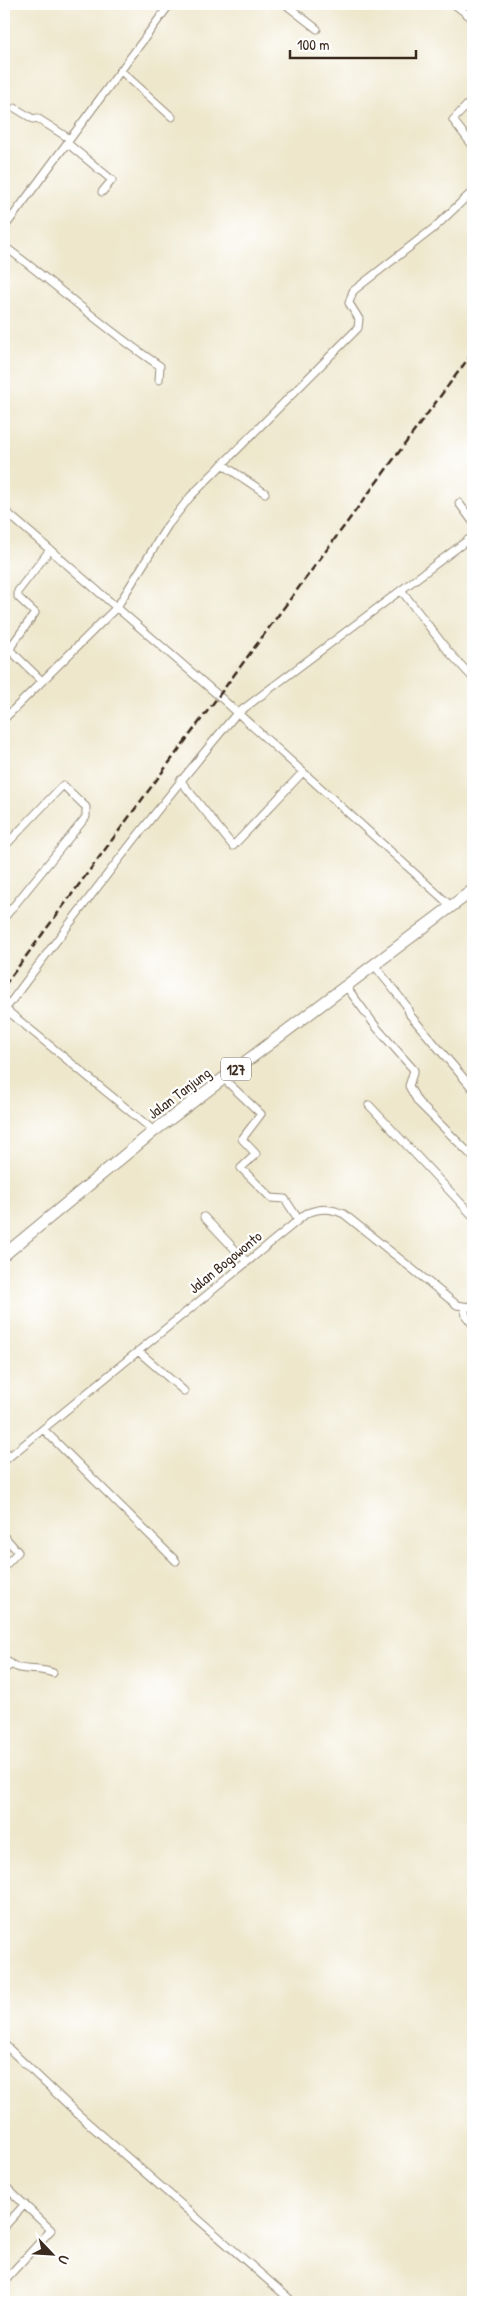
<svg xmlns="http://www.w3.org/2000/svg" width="477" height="2306" font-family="'Patrick Hand',sans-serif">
	<rect width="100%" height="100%" fill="#fff"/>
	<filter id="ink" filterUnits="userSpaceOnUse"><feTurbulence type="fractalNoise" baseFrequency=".02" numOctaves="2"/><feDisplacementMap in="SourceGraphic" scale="10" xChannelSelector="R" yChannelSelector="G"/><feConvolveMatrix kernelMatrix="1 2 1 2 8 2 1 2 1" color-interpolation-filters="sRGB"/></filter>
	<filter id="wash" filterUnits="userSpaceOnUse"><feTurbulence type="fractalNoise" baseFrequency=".0096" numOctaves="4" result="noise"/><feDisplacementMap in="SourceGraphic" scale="20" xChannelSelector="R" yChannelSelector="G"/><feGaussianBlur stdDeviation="1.12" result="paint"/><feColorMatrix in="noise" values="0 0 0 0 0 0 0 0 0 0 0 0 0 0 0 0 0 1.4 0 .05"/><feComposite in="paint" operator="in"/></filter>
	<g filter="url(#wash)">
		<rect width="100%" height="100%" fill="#eee7cc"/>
	</g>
	<g filter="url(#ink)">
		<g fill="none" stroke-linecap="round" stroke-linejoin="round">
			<!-- minor casing -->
			<g stroke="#948875" stroke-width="9">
				<path id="minor" d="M285,4l32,25
					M454,4l19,15
					M121,71l51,46
					M473,99l-20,21 20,26
					M15,108l18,11 4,-1 33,21
					M67,143l45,37 -10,12
					M4,228l166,-224
					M4,246c53,39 101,84 156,120l-1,14
					M222,464l43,29
					M459,503l14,19
					M4,510l215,186 232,210
					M4,525l8,-8
					M401,590l47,61 25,27
					M42,681l-32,-31 2,-5 23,-32 -17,-16v-6l31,-40
					M238,713l235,-177
					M4,719l113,-112 51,-82 22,-28 168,-169 1,-9 -10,-16 4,-12 81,-63 39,-37
					M180,780l53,66 70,-74
					M4,847l59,-62 23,22v10l-82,101
					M374,965l32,40 4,10 63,74
					M345,985l32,43 37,42 -5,16 9,16 55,55
					M4,1008l150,123
					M4,1011c75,-101 151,-201 233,-298
					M223,1078l38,36 -19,25 14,15 -15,14 30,30 14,1 13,20
					M369,1105l104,111
					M204,1217l43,45
					M464,1307l2,9 7,9
					M138,1351l46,40
					M43,1429l133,132
					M4,1450l6,6
					M4,1461l303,-248c15,-5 23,-5 37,1l113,91 12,2 4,-4
					M4,1536l14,16 -14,15
					M4,1658c17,18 30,7 49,15
					M4,1670l6,-5
					M4,2044l76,72 213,186
					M4,2185l47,45 -47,51
					M4,2227l21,-23"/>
			</g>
			<!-- primary casing -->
			<g stroke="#948875" stroke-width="13">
				<path id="primary" d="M4,1255l150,-124 319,-241"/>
			</g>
			<!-- minor -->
			<use href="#minor" stroke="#fff" stroke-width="7"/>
			<!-- primary -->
			<use href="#primary" stroke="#fff" stroke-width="11"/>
			<!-- rail -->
			<path stroke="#3b2a1e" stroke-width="2.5" stroke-dasharray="8 4" stroke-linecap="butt" d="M4,986l469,-634"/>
		</g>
	</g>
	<g text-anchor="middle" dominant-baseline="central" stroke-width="4.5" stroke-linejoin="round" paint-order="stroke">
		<!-- shield labels -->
		<rect fill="#fff" stroke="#766a62" stroke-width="1" x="221" y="1057.5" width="30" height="23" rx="4"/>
		<g font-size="14" font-weight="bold" fill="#3b2a1e">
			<text x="236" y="1069">127</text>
		</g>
		<!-- street labels -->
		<g font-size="15" fill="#3b2a1e" stroke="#fff">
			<text transform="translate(179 1093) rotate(-37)">Jalan Tanjung</text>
			<text transform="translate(225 1262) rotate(-39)">Jalan Bogowonto</text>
		</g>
	</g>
	<!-- margin -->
	<rect width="477" height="2306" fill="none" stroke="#fff" stroke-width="20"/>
	<!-- north arrow -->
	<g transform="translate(52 2254) rotate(115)" stroke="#ffffff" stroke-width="4" paint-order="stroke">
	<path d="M0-4L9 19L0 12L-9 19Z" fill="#3b2a1e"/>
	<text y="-8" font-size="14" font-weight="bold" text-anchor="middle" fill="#3b2a1e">U</text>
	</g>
	<!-- scale -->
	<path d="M290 50v8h126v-8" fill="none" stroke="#3b2a1e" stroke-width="2.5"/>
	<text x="297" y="50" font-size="15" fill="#3b2a1e" stroke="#ffffff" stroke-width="4" paint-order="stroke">100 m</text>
</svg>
